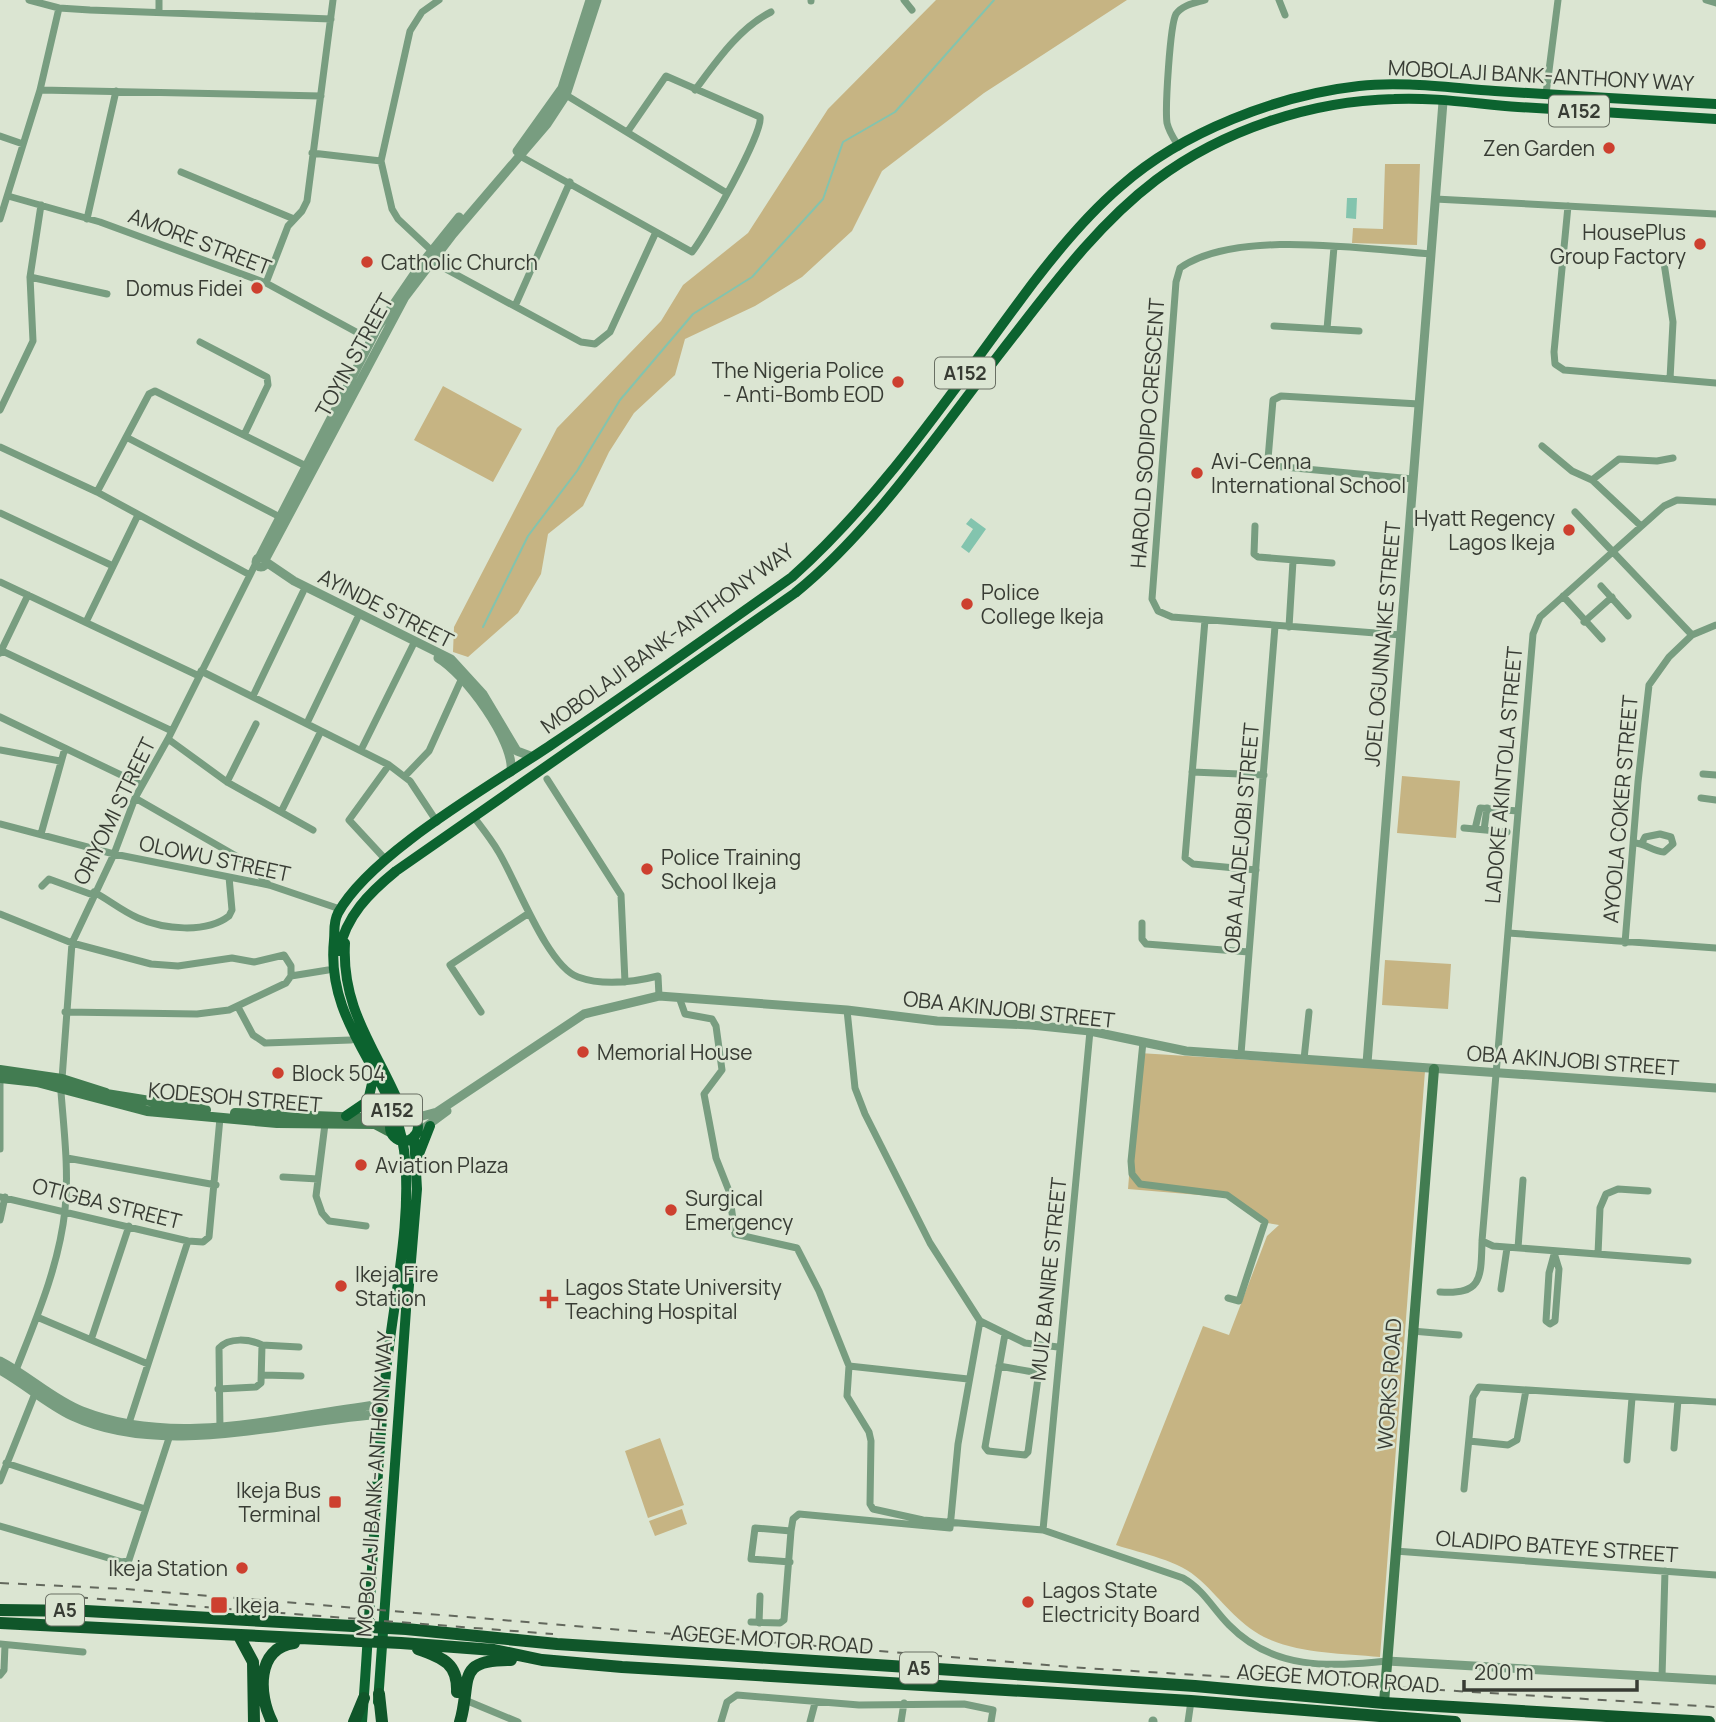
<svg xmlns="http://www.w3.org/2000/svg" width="1716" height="1722" font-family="Manrope,sans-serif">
	<rect width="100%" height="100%" fill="#dbe5d2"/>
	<!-- green -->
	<path fill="#c6b483" d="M936,0h191l-143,93 -102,78 -30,60 -50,46 -47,29 -70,33 -10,36 -41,38 -25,39 -26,54 -35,28 -7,40 -23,39 -50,44 -15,-5 1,-25 103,-199 104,-107 22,-36 65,-52 80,-124z
		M1385,164h35l-3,81 -65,-2 1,-15 30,1z
		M443,386l79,43 -29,53 -79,-42z
		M1402,776l58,5 -4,57 -59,-5z
		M1385,960l66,4 -3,45 -66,-4z
		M1139,1053l286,18 -45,586c-39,-4 -80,-3 -116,-20 -27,-14 -42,-37 -64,-57 -21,-20 -57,-26 -84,-35l87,-219 26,9 38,-99 12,-11 -18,-3 -26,-24 -107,-9z
		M660,1438l24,67 -36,13 -23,-67z
		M682,1509l5,15 -32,12 -6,-15z"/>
	<!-- water -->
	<path fill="#83c4ae" d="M1347,198h10l-1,21 -10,-1z
		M971,518l15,11 -17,24 -8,-6 12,-18 -7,-5z"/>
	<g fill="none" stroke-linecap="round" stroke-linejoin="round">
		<!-- stream -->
		<path stroke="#83c4ae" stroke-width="2" d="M483,627l45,-91 49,-65 43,-71 73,-86 59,-37 71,-78 20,-57 52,-30 99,-112"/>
		<!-- minor -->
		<path stroke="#789d80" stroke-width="7" d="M29,0l30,8 31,2 241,9
			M159,0v12
			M904,0l8,10
			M1279,0l6,15
			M1706,0l10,3
			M811,1v-1
			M40,90l281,6
			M695,90c21,-28 44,-62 76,-78
			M1546,94l12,-94
			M566,95l159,97
			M0,136l23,8
			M1179,147c-5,-8 -10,-15 -12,-24 -2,-15 3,-98 9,-109 6,-9 19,-11 29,-14
			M312,153l69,8
			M520,156l172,96c13,-16 72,-120 68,-135l-94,-41 -38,55
			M181,172l113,47
			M8,196l92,26 166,61 105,57
			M1435,199l281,15
			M1568,206l-14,146 1,12 9,6 152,13
			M0,219l40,-129 19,-82
			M87,219l29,-128
			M432,251l-34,-32 -6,-10 -11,-48 29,-130 12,-19 17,-12
			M431,261l150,81 14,2 15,-12 46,-100
			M1664,263l9,59 -3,57
			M30,277l77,17
			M266,283l22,-57 14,-15 5,-10 26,-201
			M515,306l55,-124
			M1274,326l85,5
			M1327,329l7,-82
			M200,342l67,35 1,8 -23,48
			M0,410l33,-69 -3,-64 11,-72
			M126,437l152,79
			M1542,446l30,25 20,9 49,46
			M0,447l97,45 153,83
			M1413,479l-140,-13 -5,-7 5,-59 8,-4 138,8
			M1592,480l27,-21 38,2 16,-3
			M97,492l52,-98 6,-3 151,75
			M1575,512l117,123
			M0,513l113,53
			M1255,526l-1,28 4,3 74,6
			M0,582l199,94
			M1601,586l27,30
			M1563,596l39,43
			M1205,620l-20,238 8,6 63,6
			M86,622l52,-107
			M1584,622l28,-25
			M1289,627l4,-66
			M1401,635l-229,-18 -14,-6 -6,-12 24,-317 4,-14c55,-39 184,-19 251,-14
			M0,650l172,81
			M0,653l28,-58
			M201,671l188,94 21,16 27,41
			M253,696l50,-104
			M0,717l142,68
			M307,723l50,-104
			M168,739l59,43 86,48
			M0,750l60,11
			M361,750l52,-105
			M1192,772l72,3
			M1703,774l13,1
			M405,776l24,-25 33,-73
			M547,779l74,116 4,87
			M227,782l29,-58
			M135,798l115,66 19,21
			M1701,798l15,2
			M281,812l40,-81
			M473,816c9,12 18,23 25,35 18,29 49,115 80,126 25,9 56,5 80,-1l1,20
			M0,824l114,30 155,31 71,24
			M1464,828l43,4
			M1475,829l5,-21 38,3
			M1484,830l3,-22
			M41,834l24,-86
			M1634,843c11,0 18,8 30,9l9,-8 -2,-7 -11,-3 -15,3 -3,6
			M386,860l-37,-40 40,-55
			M42,886l7,-7 44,16
			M94,892c15,8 28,19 44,26 25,11 68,16 91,-2l3,-6 -3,-33
			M0,914l72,29 79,21 27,2 54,-8 22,4 30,-7 7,11v10
			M1142,923v16l4,5 103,8
			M1508,933l208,15
			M1625,943l13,-161 11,-97 20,-28 23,-22 24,-10
			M291,976l37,-6
			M679,997l6,17 27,5 4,7 6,44 -18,24 12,64 13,33 6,43 62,14 22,43 30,75 119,13
			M238,1007l15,28 12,8 86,-3
			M847,1010l8,78 10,26 65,129 50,78 45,22 33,4
			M65,1012l132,2 32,-4 57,-27 5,-7
			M481,1012l-31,-47 79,-52
			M1143,1042l-12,119 1,13 8,10 87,11 38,27 -26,79 -11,-3
			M1241,1054l34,-428
			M1304,1059l5,-47
			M62,1079l10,-136 42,-89 21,-56 33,-59 88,-176
			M325,1124l-9,72 6,17 7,8 37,5
			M0,1149v-67
			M67,1158l149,27
			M283,1177l35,2
			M0,1197l188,44 15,1 6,-5 11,-119
			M0,1220l5,-23
			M1518,1248l5,-68
			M1598,1254l2,-46 6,-14 12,-5 30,2
			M1555,1256l4,13 -4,52 -5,3 -4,-3 3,-48 6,-22
			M1688,1261l-195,-15 -11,-5 51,-607 7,-17 124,-111 13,-6 39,2
			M1501,1289l6,-41
			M1440,1292c42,3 41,-14 42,-50
			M37,1317l111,47
			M1412,1331l47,4
			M91,1340l38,-114
			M262,1345l37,2
			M849,1366l-2,30 22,36 2,9 -1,63 3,5 50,11 120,10 140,48c21,12 30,31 46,47 44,45 100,42 158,36
			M999,1366l34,6 5,6 -10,74 -3,3 -37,-4 -3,-4 20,-113
			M16,1370c20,-51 43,-104 49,-160 4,-39 -1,-79 -4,-118
			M263,1375l38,1
			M218,1389l38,-2 5,-4 1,-38c-12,-6 -33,-8 -43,3l1,83
			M129,1423l59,-182
			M1469,1441l39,4 9,-5 9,-50
			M1674,1448l4,-48
			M1627,1460l5,-62
			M6,1463l139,46
			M0,1481l36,-90
			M1464,1489l9,-92 6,-10 237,15
			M0,1526l122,36 7,-2 42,-128
			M1043,1530l47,-499
			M1395,1551l321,24
			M790,1562l-39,-3 4,-31 36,3
			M751,1622l29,1 4,-3 7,-89 2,-12 6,-5 151,14 8,-84 22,-123
			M759,1623l1,-27
			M0,1644l83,8
			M0,1675l4,-5 1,-25
			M1662,1677l3,-106
			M465,1700l53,22
			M721,1722l6,-20 10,-7 122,10 105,-1 29,6 -2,12
			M810,1722l5,-19
			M901,1722l3,-19
			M1188,1722l3,-21"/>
		<!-- tertiary -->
		<path stroke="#789d80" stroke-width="9" d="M517,151l45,-63 28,-88
			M256 562a5 5 0 1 1 10 0a5 5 0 1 1-10 0Z
			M259,558l119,-231 41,-60 40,-50
			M265,560l140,-263 48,-63 94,-110 19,-29 31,-95
			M266,562l28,19 157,78 32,35 34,57 16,6
			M438,658c26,15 77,83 73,114
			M1367,1063l76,-961
			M415,1118l22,-6 147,-98 75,-18 188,14 90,11 94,4 59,6 96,20 530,37
			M416,1134l31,-23
			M0,1361c29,15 52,38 82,50 97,38 204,4 302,-7
			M0,1370c25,14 47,34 72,46 93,43 215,4 312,-2
			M1387,1661l329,19
			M1153,1721v1"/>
		<!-- secondary -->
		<path stroke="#427c51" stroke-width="10" d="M0,1070l62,9 44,14
			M0,1078l37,4 110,29 130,12 98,1 17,9
			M100,1093l106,17
			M235,1113l158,6
			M1384,1703l50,-634"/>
		<!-- primary -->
		<path stroke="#0c632f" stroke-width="10" d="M345,943c-4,69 34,109 58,170
			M339,951c7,-35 30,-58 57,-80l399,-278c78,-63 144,-161 206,-241 47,-60 93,-125 155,-172 67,-50 154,-79 238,-81 41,-2 83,5 124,8 66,4 132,8 198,12
			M390 1127a14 14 0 1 1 28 0a14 14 0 1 1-28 0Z
			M346,1116l22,-15 5,-22
			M419,1154l11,-28
			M408,1297l9,-108 -3,-53
			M378,1702l28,-392 -3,-25
			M362,1722c9,-116 13,-234 24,-350 7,-70 27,-153 18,-222 -11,-78 -79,-124 -70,-210 1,-10 -1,-17 4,-27 33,-60 154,-128 213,-168 81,-54 161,-111 241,-168 94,-84 166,-194 241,-294 26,-34 55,-69 88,-97 61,-54 157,-91 238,-100 44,-5 91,2 136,5 74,5 147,9 221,13"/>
		<!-- trunk -->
		<path stroke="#10562a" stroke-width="12" d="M0,1610l86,1 320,18 151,15 638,42 189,17 325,19
			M0,1623l401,20 93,7 48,10 80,7 569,34 264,21
			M239,1636l14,26 1,60
			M418,1649c26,9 40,15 39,43
			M379,1694l3,28
			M272,1722c-14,-27 -16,-74 22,-79
			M354,1722l10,-24
			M460,1722c12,-40 -6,-63 51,-62"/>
		<!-- rail -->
		<path stroke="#63685d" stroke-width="2" stroke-dasharray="9 9" stroke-linecap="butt" d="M0,1583l126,6 958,79 632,39
			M61,1596l492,38"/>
	</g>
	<!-- markers -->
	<g fill="#cd402f" stroke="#dbe5d2" stroke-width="2.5">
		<circle cx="1609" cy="148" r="7"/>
		<circle cx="1700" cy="244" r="7"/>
		<circle cx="367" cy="262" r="7"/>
		<circle cx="257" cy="288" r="7"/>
		<circle cx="898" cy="382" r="7"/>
		<circle cx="1197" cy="473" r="7"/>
		<circle cx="1569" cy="530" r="7"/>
		<circle cx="967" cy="604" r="7"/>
		<circle cx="647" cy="869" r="7"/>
		<circle cx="583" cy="1052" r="7"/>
		<circle cx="278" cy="1073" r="7"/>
		<circle cx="361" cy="1165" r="7"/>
		<circle cx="671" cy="1210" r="7"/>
		<circle cx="341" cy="1286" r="7"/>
		<path d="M545.5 1288.5h7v7h7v7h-7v7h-7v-7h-7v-7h7z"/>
		<rect x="328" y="1495" width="14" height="14" rx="3.5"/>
		<circle cx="242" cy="1568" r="7"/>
		<circle cx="1028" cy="1602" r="7"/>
		<rect x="210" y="1596" width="18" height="18" rx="3.5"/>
	</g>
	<g text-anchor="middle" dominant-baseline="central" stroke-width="5" stroke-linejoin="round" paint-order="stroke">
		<!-- shield labels -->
		<g fill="#dbe5d2" stroke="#696f63" stroke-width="2">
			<rect x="1549" y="95.5" width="60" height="31" rx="5"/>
			<rect x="935" y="357.5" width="60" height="31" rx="5"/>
			<rect x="362" y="1094.5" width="60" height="31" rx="5"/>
			<rect x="46" y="1594.5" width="38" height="31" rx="5"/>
			<rect x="900" y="1652.5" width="38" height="31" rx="5"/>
		</g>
		<g font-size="19" font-weight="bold" fill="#383c34">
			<text x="1579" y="111">A152</text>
			<text x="965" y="373">A152</text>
			<text x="392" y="1110">A152</text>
			<text x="65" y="1610">A5</text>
			<text x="919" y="1668">A5</text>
		</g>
		<!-- street labels -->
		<g font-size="21" fill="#383c34" stroke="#dbe5d2">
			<text transform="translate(1541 75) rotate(3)">MOBOLAJI BANK-ANTHONY WAY</text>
			<text transform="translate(200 241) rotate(21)">AMORE STREET</text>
			<text transform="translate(354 355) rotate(-61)">TOYIN STREET</text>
			<text transform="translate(1147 433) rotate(-86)">HAROLD SODIPO CRESCENT</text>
			<text transform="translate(386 608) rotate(27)">AYINDE STREET</text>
			<text transform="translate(667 638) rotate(-36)">MOBOLAJI BANK-ANTHONY WAY</text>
			<text transform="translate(1382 644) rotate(-85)">JOEL OGUNNAIKE STREET</text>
			<text transform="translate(1503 775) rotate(-85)">LADOKE AKINTOLA STREET</text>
			<text transform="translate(1620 809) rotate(-85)">AYOOLA COKER STREET</text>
			<text transform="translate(114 811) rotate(-64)">ORIYOMI STREET</text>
			<text transform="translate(1241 838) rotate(-85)">OBA ALADEJOBI STREET</text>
			<text transform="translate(215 858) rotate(12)">OLOWU STREET</text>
			<text transform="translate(1009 1009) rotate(6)">OBA AKINJOBI STREET</text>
			<text transform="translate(1573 1060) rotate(4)">OBA AKINJOBI STREET</text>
			<text transform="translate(235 1097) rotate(5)">KODESOH STREET</text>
			<text transform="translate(107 1203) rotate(14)">OTIGBA STREET</text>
			<text transform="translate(1048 1279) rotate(-84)">MUIZ BANIRE STREET</text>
			<text transform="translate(1389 1384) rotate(-86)">WORKS ROAD</text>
			<text transform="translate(374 1484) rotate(-86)">MOBOLAJI BANK-ANTHONY WAY</text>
			<text transform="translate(1557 1546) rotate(4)">OLADIPO BATEYE STREET</text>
			<text transform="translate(772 1639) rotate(4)">AGEGE MOTOR ROAD</text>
			<text transform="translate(1338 1678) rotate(4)">AGEGE MOTOR ROAD</text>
		</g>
		<!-- poi labels -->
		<g font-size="21" fill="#383c34" stroke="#dbe5d2" text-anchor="start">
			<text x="1595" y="148" text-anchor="end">Zen Garden</text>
			<text x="1686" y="232" text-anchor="end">HousePlus<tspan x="1686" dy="24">Group Factory</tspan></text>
			<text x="381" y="262">Catholic Church</text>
			<text x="243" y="288" text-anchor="end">Domus Fidei</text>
			<text x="884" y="370" text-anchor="end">The Nigeria Police<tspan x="884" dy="24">- Anti-Bomb EOD</tspan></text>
			<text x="1211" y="461">Avi-Cenna<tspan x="1211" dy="24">International School</tspan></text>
			<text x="1555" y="518" text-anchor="end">Hyatt Regency<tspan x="1555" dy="24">Lagos Ikeja</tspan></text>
			<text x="981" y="592">Police<tspan x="981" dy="24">College Ikeja</tspan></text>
			<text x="661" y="857">Police Training<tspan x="661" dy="24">School Ikeja</tspan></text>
			<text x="597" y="1052">Memorial House</text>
			<text x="292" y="1073">Block 504</text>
			<text x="375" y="1165">Aviation Plaza</text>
			<text x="685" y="1198">Surgical<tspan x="685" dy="24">Emergency</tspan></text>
			<text x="355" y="1274">Ikeja Fire<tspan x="355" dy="24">Station</tspan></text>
			<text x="565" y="1287">Lagos State University<tspan x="565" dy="24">Teaching Hospital</tspan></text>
			<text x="321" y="1490" text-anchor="end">Ikeja Bus<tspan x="321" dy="24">Terminal</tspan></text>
			<text x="228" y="1568" text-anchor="end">Ikeja Station</text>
			<text x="1042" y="1590">Lagos State<tspan x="1042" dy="24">Electricity Board</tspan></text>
			<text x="235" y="1605">Ikeja</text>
		</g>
	</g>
	<!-- scale -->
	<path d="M1464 1680v10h173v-10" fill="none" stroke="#383c34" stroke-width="3.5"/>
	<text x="1474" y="1680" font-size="21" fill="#383c34" stroke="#dbe5d2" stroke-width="5" paint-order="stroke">200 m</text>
</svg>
